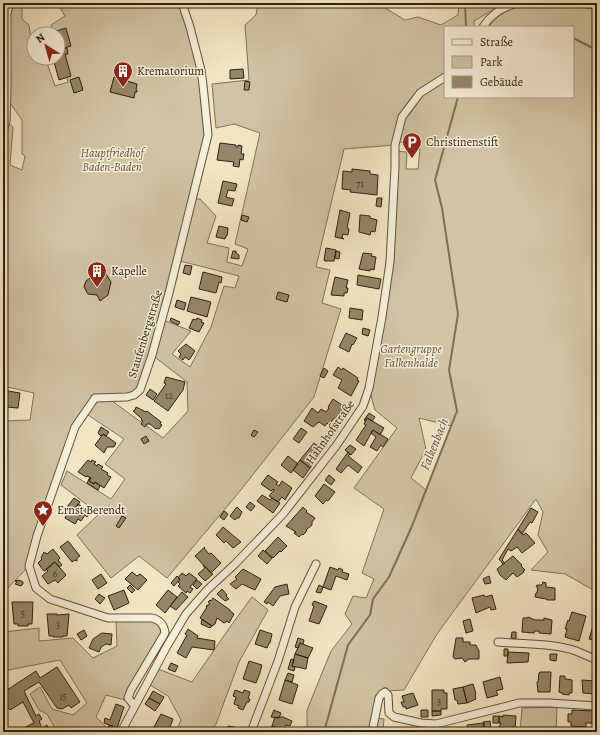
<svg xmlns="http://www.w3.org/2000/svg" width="600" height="735" font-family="Alegreya,serif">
	<rect width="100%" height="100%" fill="#f1e6c4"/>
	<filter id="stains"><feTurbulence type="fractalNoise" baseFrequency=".005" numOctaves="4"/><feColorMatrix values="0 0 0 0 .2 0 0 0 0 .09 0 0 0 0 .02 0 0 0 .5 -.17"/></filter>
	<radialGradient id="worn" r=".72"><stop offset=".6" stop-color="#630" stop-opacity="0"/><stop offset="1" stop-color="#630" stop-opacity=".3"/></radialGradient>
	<!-- green -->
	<path fill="#d0c4a5" stroke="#807258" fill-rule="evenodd" d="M12,3h10v16l7,6 5,34 13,4 8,23 13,-4 -10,-34v-14h-4l-3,-9 14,-9 -8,-13h125l19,67 7,65 -47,184 30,12 -19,23 18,13 21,-40 13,-41 11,2 4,-12 -59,-15 15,-62h5l16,17 -9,27 22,5 -2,14 15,4 6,-17 -13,-5 25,-111 -26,-9 -18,4 -4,-44 37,-4 -4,-55 11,-10 2,-12h119l28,17 13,-3 23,8 17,-10 1,-12h45l-30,18v6h-29v70h128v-70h-87l4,-7 22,-17h85v589l-32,-18 -34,-4 17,-18 -10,-17 5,-23 -7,-13 -99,135 -33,56 -20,1 -10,27 10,1 -1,13h-76v-22l24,-59 21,-27 -7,-10 8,-18 13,2 8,-19 -12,-6 22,-64 -30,-21 43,-60 -22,-18 -6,-22 13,-71 13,-166 12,1 -1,17h12l2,-20 -20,-7 -5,3 -51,4 -28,118 14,3 -8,33 19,6 -27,88 -74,94 -73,87 -28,-22 -28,22 -34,-43 22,-21 -38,-29 6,-14 44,28 14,-20 -20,-15 19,-25 -39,-26 -10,14 -46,139 -26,27v-172l27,-1 4,-27 -31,-7v-255l3,-10 7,6 -3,38 12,5 3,-14 -3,-2v-34l-14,-20 1,-88zM152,355l35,27 1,29 -25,27 -55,-40 26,-3 6,-5zM419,418l32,8 -25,64 -15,-12 15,-29z
		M252,597l16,13 -29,52 -23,62 -6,8h-34l5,-12 -13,-24 -18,-11 8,-16 34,13 38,-55z
		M159,619l6,14 -40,67 -19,-5 -10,22 10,10 -2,5h-47l-10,-18 -8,-4 -9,-16 10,-7 12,22 21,6 14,-12 -27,-43 -57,11v-39l36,-4v13l34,-3 20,20 24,-12 -1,-25z
		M557,707l-1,25h-36l2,-24z"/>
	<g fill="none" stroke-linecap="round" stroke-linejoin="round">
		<!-- stream -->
		<path stroke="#7c6f54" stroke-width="2" d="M465,3l1,24
			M573,38l24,12
			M324,732l24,-87 22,-30 3,-16 16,-22 23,-51 45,-115 -8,-41 9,-56 -16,-106 -7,-28 23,-83"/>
	</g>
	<!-- building -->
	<path fill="#94876b" stroke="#30200b" d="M66,28l5,18 -13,4v-16h-4l-1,-2z
		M67,48l1,6h-3l6,22 -12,4 -6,-22h5v-3l6,-2 -1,-4z
		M243,69l1,9 -14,1v-9z
		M79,77l4,13 -9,3 -4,-13z
		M114,77l23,7 -1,6h1v2h-2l-1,6 -24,-6z
		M245,81l5,1 -1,8h-5z
		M220,143l16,2v2h2v-2l4,1 -1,8h3l-1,6 -3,-1 -1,8 -6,-1 1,-4 -17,-2z
		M352,169l18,2v3l8,1 -1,20 -27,-3 1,-2 -9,-1 1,-18 9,1z
		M223,181l14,3 -2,7 -7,-1 -2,7 8,2 -2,7 -14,-3z
		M377,198h5l-1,9 -5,-1z
		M340,210l10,3 -3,15 2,1 -1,6 -5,-1 -1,4 2,1 -9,-2z
		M242,215l7,2 -2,5 -6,-2z
		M360,215l10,1v2l7,2 -2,12 -4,-1 -1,4 -11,-3z
		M219,226l9,2 -1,8h-1l-1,3 -9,-2z
		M326,248l10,2 -2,11h-9l-1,-1z
		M233,251h3v2l3,2v4l-8,-1z
		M336,251l4,1 -1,7 -4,-1z
		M363,253l9,1 -1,2 5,1 -2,13 -4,-1v2l-11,-2z
		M185,265l7,1 -2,9 -7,-2z
		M203,272l19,5 -1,6 -2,-1 -3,11 -17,-4z
		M106,274l5,8 -3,13 -8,6 -3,-6 -9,-1 -4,-7 2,-6 7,-5 7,2z
		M358,275l23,4 -2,10 -22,-4z
		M335,277l13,3 -2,8h2l-1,5h-3v3l-13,-1z
		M278,292l11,3 -2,7 -11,-3z
		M191,297l20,5 -4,15 -20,-6z
		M177,300l9,3 -2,7 -9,-3z
		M350,308l13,2 -1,10 -13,-2z
		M171,318l9,4 -2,3 -8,-4z
		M197,318l5,2 -1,2 3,1 -5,9 -10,-4 4,-9 3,1z
		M363,328l7,2 -2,6 -6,-2z
		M346,333l11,5 -4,7 -1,-1 -3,8 -10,-5z
		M186,344l9,7 -6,9 -4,-3 -2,3 -4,-3 2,-3 -3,-3z
		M338,367l4,3 1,-2 15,10 -1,2 2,1 -8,15 -13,-8 4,-8 -9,-5z
		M324,368l4,3 -4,7 -4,-2z
		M166,377l19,5 -2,8 -15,21 -14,-10 12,-17 -2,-1z
		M150,389l7,5 -4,6 -7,-5z
		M8,391l12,2 -2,15 -12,-1z
		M333,399l12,8 -6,11 -3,2 -2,-2 -5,7 -2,-2 -2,3 -6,-4 -6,5 -9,-6 8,-13 6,5 3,-4 5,3 3,-4 -1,-1z
		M136,407l10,5 1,-1 14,11 -1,2 2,1 -3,4 -2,-1 -1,1 -6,-5h-3l-2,3 -4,-3 2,-3 -2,-1 1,-1 -9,-8 2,-1z
		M369,413l6,4 -3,4 -5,-3 -2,3 -1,-1z
		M367,418l17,10 -4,7 -7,-5 -9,16 -8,-6 10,-15 -2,-1z
		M101,427l8,5 -3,4 -3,-2 -2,2 -3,-3z
		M301,428l6,4 -8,11 -6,-4z
		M254,430l4,2 -4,5 -3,-2z
		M373,430l15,9 -5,8 -2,-2 -4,6 -7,-4 6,-10 -5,-4z
		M103,434l13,9 -2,4h-7l-3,6 -9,-8z
		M146,436l3,5 -5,3 -3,-5z
		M314,443l9,7 -13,18 -10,-8z
		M350,445l6,4 -5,6 -6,-5z
		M348,452l2,2 -2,2 14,11 -4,6 -10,-8 -7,8 -5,-4z
		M288,456l10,8 -7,9 -10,-8z
		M88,460l3,2 1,-2 4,2 -2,2 3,2 1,-2 5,3 -2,2 7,4 -1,2 4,2 -7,11 -9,-6 -1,2 -5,-3 2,-3 -4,-2 -1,1 -8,-5z
		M300,460l10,8 -7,10 -10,-8z
		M268,475l10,7 -2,2 3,2 3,-5 10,7 -7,12 -3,-3 -4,5 -9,-6 5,-6 -1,-1 -2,2 -10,-7z
		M329,475l6,5 -4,5 -6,-5z
		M90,477l1,1 -2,3 5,3 1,-2 5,4 -2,4 -11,-7z
		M324,484l11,8 -7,9 -2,-1 -3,4 -8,-8z
		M262,495l8,5 2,-2 8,5 -7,10 -16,-12z
		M74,498l6,4 -5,6 -2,-1 -2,2h-1l-3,-2z
		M250,502l5,4 -4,5 -5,-4z
		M78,504l12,8 -3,5 -2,-2 -4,6 -3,-2 -3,5 -10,-6 5,-10 1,1 2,-2 2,1z
		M237,507l5,5 -3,6h-2l-2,2 -5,-4z
		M303,507l4,4 -1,1 9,6 -3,4v3l-5,4 -1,3 -3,3 -1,-1 -3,3 -5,-4 2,-1 -10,-6z
		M531,508l7,4 -6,11 -2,-1 -8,12 -4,-5z
		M224,511l4,3 -4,6 -4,-3z
		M122,516l4,2 -7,10 -3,-2z
		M223,527l18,15 -8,6 -7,-7 -2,2 -8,-8z
		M518,529l5,6 3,-2 9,10 -13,10 -5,-6 -6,4 -3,-2 -6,11 3,3 -2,1 -4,-5z
		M278,537l9,9 -6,6 -1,-1 -7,7 -8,-7z
		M68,541l12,15 -3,2v3l-2,-1 -3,2 -12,-15z
		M205,547l-1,1 5,6 2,-1 10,10 -10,10 -16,-17z
		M53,549l7,9 -2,2 4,5 -3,2 -4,-5 -10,9 -2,-1 -5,-7 4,-4 -1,-1 3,-6 3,2z
		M263,550l9,8 -5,6 -9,-8z
		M513,556l9,9 -1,1 4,4 -2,1 1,1 -7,5 -4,-4 -7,7 -6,-5 -3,-6z
		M55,562l11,13 -8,8 -3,-3 -7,4 -6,-8 6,-5 -2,-2z
		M203,565l10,9 -8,7 -7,-7 7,-6z
		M330,567l8,3 1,-2 4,2 -1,2 7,2 -2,6 -11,-4 -5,14 -8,-3z
		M243,569l18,10 -6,11 -13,-6 -6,5 -6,-5 7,-5 -2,-2z
		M132,572l5,4 3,-2 7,6 -9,10 -13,-11z
		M182,573l4,3 3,-3 8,6 -7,8 3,2 -3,4 -3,-2 -1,2 -8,-7 2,-2 -2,-2 2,-3 -2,-1z
		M101,574l6,9 -9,6 -6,-9z
		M177,576l3,3 -6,7 -3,-3z
		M489,576l2,7 -6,1 -2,-5z
		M19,580l4,2v2l-2,2 -6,-2 2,-2 -2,-1z
		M197,580l5,4 -5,5 -4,-4z
		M543,582l3,1v4l9,1v12h-8l-1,-1 -11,-2 1,-4h1l1,-6h-2l1,-2h5z
		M287,584l2,10 -9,2 -7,10 -5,-4 -1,2 -3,-2 11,-15z
		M130,585l5,5 -3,3 -5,-5z
		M319,585l4,2 -2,6 -5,-1z
		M222,589l5,6 -1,1 3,3 -4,2 -8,-7z
		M124,590l5,13 -15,7 -6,-14z
		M168,590l9,7 -12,16 -9,-8z
		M182,592l6,5 -12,13 -6,-4z
		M99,594l6,4 -5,6 -5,-5z
		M484,595l1,2 7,-2 4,14 -5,1 -1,-3 -14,6 -4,-15z
		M213,598l17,12v1l4,3 -5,9 -2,-2 -3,2 -7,-5 -2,6 -3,2 -12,-8 7,-11 -1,-1 4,-2 -2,-2 2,-2 1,1z
		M314,601l13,5 -8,18 -10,-3 5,-15 -2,-1z
		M12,602h21l-1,22h-4v2h-10v-2h-4z
		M572,612l14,4 -7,25 -14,-4 2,-8h-2l3,-9 1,1z
		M47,614h10v1l12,-1 -2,22h-4v1h-10v-1h-4z
		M528,617l7,3h9v-2l8,2 -1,14 -12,-1v-2h-4l-1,2 -12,-1 1,-14h4z
		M202,619l1,1 9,6 -2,2 -9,-4z
		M470,619l3,12 -7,2 -3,-12z
		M594,623l3,1v15l-3,-1v2l-5,-1z
		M188,629l10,7 -1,2 18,3 -1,9 -22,-3 -6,11 -9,-5 10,-18 -2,-1z
		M84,630l3,6 -6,4 -4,-6z
		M260,630l12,4 -2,9h-1l-2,5 -12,-4z
		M512,632h4v7l-5,-1z
		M102,633l10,1 -1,11 -5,-1 -5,3 -2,5 -10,-4 4,-9z
		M298,638l6,2 -1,4 -3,-1 -2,5 -3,-1z
		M456,638h7v4h7v3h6l3,6v8h-10l-4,3 -3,-4 -7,1 -2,-2z
		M300,643l13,5 -5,10 -13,-4z
		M504,649h4v7h-4z
		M508,652l21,1 -1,9 -21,1z
		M295,654l13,4 -2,11 -14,-3z
		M550,654h7l-1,7 -6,-1z
		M291,659l3,1 -2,6 3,1 -1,4 -6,-2z
		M249,661l13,4 -2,7v1l-4,10 -13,-4z
		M171,663l7,3 -3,6 -7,-3z
		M57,667l23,35 -9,6 -2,-3 -7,4 -5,-1 -18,-26 -15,9 12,25 3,-2 3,5 -3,2 3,7 5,-3 3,7h-35l19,-9 -11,-21 -13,8 -4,-5 -3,2v-22l4,5 29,-19 4,7z
		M540,672h11l-1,20h-12l-1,-10h1l1,-9z
		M288,673l6,2 -2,7 -7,-2z
		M560,676h5v3l7,1v13h-3v2l-7,-1v-1l-3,-1z
		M500,677l3,12 -7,2 2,4 -11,3 -4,-16z
		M285,680l13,5 -6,19 -13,-4z
		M582,680l13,1v13l-12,-1z
		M473,684l3,10 -1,1 1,4 -9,4 -4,-16z
		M463,687l4,16 -9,1 -1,-4h-2l-2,-11z
		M235,690l8,3 1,-3 6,2 -2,7h2l-1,3h-2l-4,8 -5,-2 1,-2 -5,-2 2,-7 -3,-1z
		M432,690h12v3h3v16h-6v2h-9z
		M153,691l11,6 -4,7 -11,-6z
		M413,693l5,12 -12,4v-2h-3l-2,-5h3l-2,-6z
		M149,698l11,6 -5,7 -10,-7z
		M116,704l8,3 -7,21 -13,-5 1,-5 5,2z
		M274,710l7,3 -2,5 -8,-1z
		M421,710h7v7h-7z
		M572,710l21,1 -1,12h-6v4l-15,-1v-4h-3v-8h4z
		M432,711h9v4l-9,1z
		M161,714l12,5 -5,13h-4l-10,-5z
		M503,715l13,1 -1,13 -12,-1 -2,1 -2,-2 2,-4h-2v-7l4,1z
		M493,716h6v7h-6z
		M275,717l4,1 1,-1h3l9,4 -2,5 -4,-1 -2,5 -12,-4z
		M490,721l1,7 -7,1 -1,-7z
		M484,723l1,9h-17l-1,-7z
		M109,725l6,2 -1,5 -7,-1z
		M228,726l6,1 -1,3 5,2h-12z
		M272,726l12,4 -1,2h-13z
		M135,727l10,5h-12z
		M456,728l1,3 -2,1h-13l5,-3z
		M406,729l14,1v2h-14z"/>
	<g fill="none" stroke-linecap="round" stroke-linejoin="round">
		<!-- minor casing -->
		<g stroke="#605239" stroke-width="9">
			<path id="minor" d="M581,3l16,2
				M483,27c8,-13 20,-20 34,-24
				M3,131l3,-10 1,-31v-77l3,-10
				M498,642c24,2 55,1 78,9 7,3 14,6 21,9
				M134,705l-6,-7 3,-8 34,-57c-1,-9 -5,-13 -13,-15h-44l-58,-19 -14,-11 -7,-22 8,-30 38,-109 20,-29 32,-1 7,-2 6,-5 12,-35 17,-62 39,-158 -5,-50 -2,-15 -11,-43 -8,-24
				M121,732l46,-86 19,-32 21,-24 28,-26 48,-50 53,-68 27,-40 6,-18 13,-71 8,-55 5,-95v-22l7,-28 18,-24 25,-16
				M251,732l27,-71 17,-54 21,-43
				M372,732l7,-34 3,-4 3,-2 3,3 1,18 5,4 27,6 15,1 83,-21h30l48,3"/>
		</g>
		<!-- minor -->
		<use href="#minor" stroke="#f6efd9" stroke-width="7"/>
	</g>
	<!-- icons -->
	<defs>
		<g id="building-pin" transform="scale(1)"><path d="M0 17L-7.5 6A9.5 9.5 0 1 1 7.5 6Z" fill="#8f2418" stroke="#f6efd9"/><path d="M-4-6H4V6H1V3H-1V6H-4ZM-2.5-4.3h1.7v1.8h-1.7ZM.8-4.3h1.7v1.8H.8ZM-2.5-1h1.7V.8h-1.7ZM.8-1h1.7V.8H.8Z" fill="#fff"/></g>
		<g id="parking-pin" transform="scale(1)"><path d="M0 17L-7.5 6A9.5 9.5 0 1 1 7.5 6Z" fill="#8f2418" stroke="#f6efd9"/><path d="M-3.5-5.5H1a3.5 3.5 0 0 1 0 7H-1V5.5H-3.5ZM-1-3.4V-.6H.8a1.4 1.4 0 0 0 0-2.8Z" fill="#fff"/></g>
		<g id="sight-pin" transform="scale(1)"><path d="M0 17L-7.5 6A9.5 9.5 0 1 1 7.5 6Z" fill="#8f2418" stroke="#f6efd9"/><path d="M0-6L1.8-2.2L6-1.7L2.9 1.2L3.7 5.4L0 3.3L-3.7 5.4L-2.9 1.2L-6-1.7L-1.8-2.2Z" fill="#fff"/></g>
	</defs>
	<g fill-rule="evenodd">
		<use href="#building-pin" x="123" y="71"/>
		<use href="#parking-pin" x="412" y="142"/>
		<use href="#building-pin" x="97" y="271"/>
		<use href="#sight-pin" x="43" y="510"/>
	</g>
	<g text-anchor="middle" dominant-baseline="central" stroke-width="3" stroke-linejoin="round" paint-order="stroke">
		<!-- number labels -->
		<g font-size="10" fill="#493a23">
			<text x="360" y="183">71</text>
			<text x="169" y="395">12</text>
			<text x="55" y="573">6</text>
			<text x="23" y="613">5</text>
			<text x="58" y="624">3</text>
			<text x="63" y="696">15</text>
			<text x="439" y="701">3</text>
		</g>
		<!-- poi labels -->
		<g font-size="12" fill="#30200b" stroke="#f6efd9" text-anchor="start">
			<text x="137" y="71">Krematorium</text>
			<text x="426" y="142">Christinenstift</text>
			<text x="111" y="271">Kapelle</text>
			<text x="57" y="510">Ernst Berendt</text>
		</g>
		<!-- park labels -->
		<g font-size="12" font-style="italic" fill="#605139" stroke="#f6efd9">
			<text x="112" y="153">Hauptfriedhof<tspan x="112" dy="14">Baden-Baden</tspan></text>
			<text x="411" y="349">Gartengruppe<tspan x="411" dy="14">Falkenhalde</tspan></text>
		</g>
		<!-- street labels -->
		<g font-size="12" fill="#30200b" stroke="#f6efd9">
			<text transform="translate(145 334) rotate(-73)">Staufenbergstraße</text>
			<text transform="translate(330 432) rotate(-55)">Hahnhofstraße</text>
		</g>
		<!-- water labels -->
		<g font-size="13" font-style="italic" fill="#5c4e36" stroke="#f6efd9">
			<text transform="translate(434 444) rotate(-68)">Falkenbach</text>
		</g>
	</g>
	<!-- margin -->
	<rect width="600" height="735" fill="none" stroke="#f1e6c4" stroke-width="16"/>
	<rect x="4" y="4" width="592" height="727" fill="none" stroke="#30200b" stroke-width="2"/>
	<rect x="8" y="8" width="584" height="719" fill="none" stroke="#30200b"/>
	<!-- legend -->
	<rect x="444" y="26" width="130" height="72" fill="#f6efd9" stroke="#a79c87"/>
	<rect x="452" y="39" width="20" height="6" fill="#f6efd9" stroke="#a79c87"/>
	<text x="480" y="46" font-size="12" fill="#30200b">Straße</text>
	<rect x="452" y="56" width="20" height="12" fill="#d0c4a5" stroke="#a79c87"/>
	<text x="480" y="66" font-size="12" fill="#30200b">Park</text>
	<rect x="452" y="76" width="20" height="12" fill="#94876b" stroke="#a79c87"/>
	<text x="480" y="86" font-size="12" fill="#30200b">Gebäude</text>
	<!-- north arrow -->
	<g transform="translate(46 46) rotate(323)"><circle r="19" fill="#f6efd9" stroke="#a79c87"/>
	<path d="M0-3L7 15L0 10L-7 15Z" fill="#8f2418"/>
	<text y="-6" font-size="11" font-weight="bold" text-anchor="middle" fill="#30200b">N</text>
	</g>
	<rect width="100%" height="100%" filter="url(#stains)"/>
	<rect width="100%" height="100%" fill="url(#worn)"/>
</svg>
